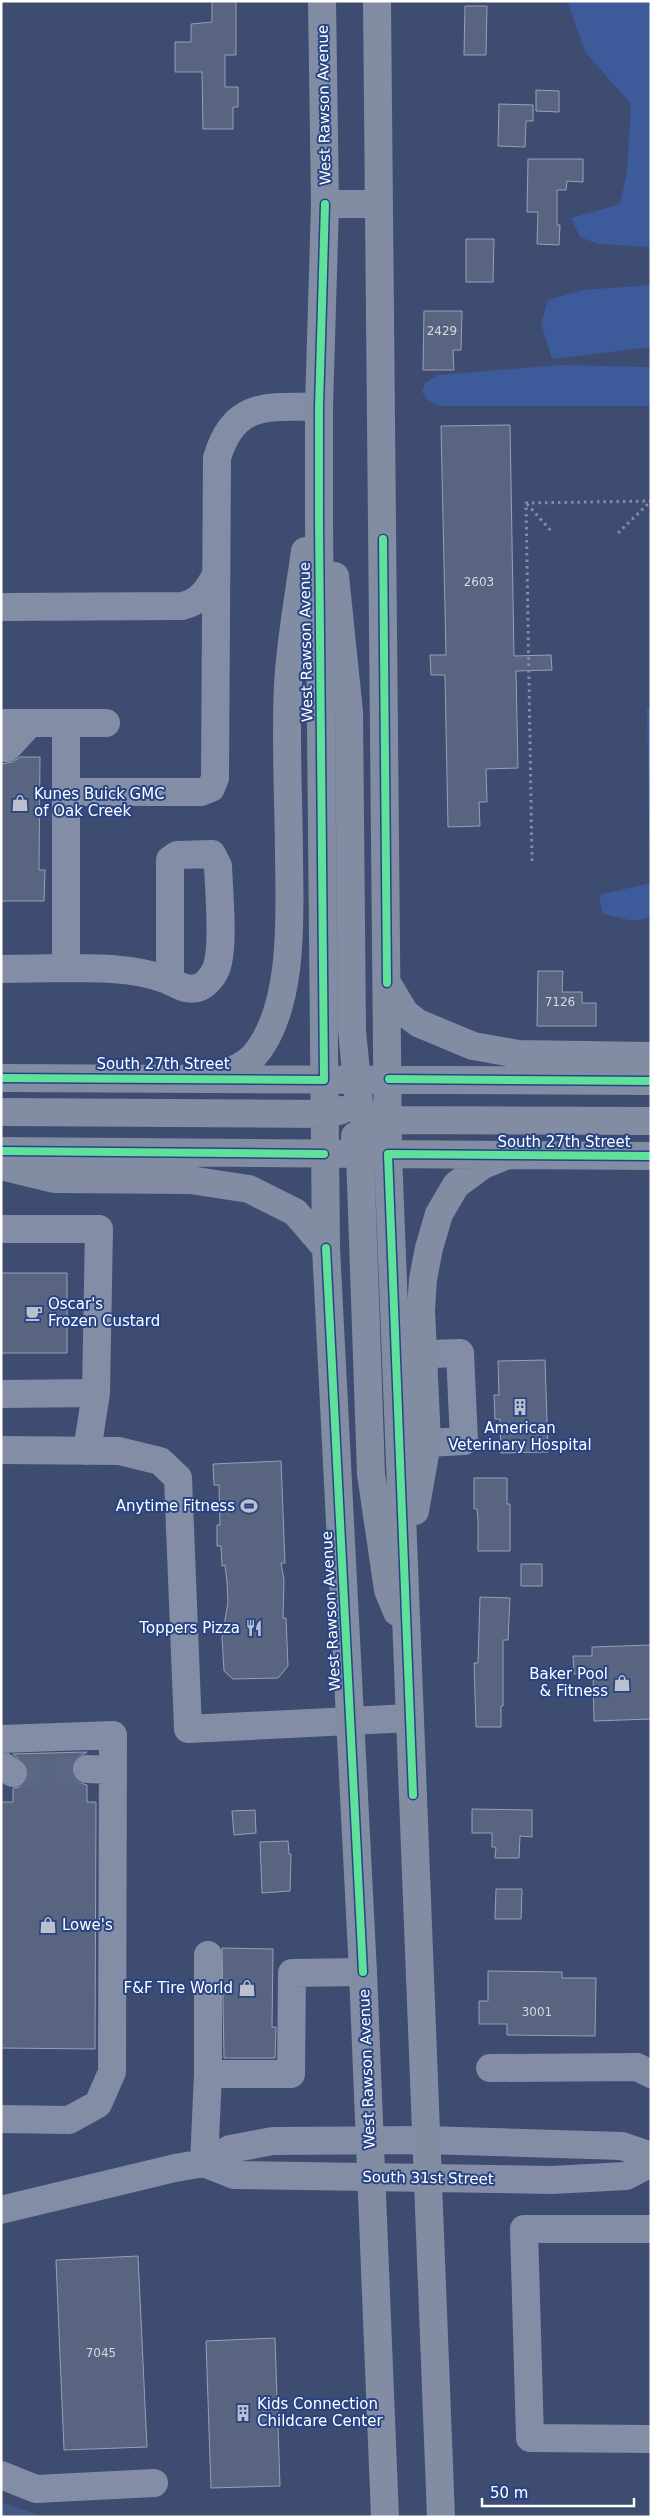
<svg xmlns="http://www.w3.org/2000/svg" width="652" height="2518" font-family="'DejaVu Sans',sans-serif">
	<rect width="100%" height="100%" fill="#3d4c70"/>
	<!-- green -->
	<path fill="#3d5a9a" d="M567,1h84v246l-53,-3 -18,-7 -9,-19 49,-14 7,-32 4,-68 -45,-51z
		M651,285v62l-99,12 -11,-36 7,-23 35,-10z
		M560,365l91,2v39h-213l-10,-6 -6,-8 3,-9 13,-8z
		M651,706v211l-18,4 -30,-7 -4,-19 51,-12 -3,-174z"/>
	<!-- water -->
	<path fill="#455987" d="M1,2502l43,15h-43z"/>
	<!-- building -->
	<path fill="#586480" stroke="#97a0b4" d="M212,1h24v54h-11v32h13v20h-5v22h-30l-1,-57h-27v-30h16v-18l21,-2z
		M465,6h22l-1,49h-22z
		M536,90l23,1v21l-23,-1z
		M499,104l34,1v16h-7l-1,26 -27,-1z
		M528,159h55v23l-16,-1 -1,9h-9v35h3l-1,20 -22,-1 1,-32h-11z
		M466,239h28l-1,43h-27z
		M424,311h38l-1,39h-8l1,20h-31z
		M510,425l4,231 37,-1 1,15 -36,1 2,97 -32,1 1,33h-8l1,24 -32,1 -3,-152h-14l-1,-20h16l-5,-229z
		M20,757h20l-1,113h6l-1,31h-43v-137l12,-2z
		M538,971h25l-1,21h20v11h14v23h-59z
		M1,1273h66v80h-66z
		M545,1360l3,92 -47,1 -1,-34h-5l-1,-24h5l-1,-34z
		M281,1461l4,102h-4l3,17 -1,38h3l2,48 -10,12 -45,1 -9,-8 -2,-33 6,-36 -1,-20 -2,-17 -3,1 -1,-20h-4v-21h3l-1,-40h-5l-1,-21z
		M474,1478h33v26h3v47h-32v-32l-1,-10h-3z
		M521,1564h21v22h-21z
		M480,1597l30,1 -2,42h-5v66h-2v21h-25l-2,-64h4z
		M651,1645v74l-57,2 -1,-47h-19l-1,-18h19v-9z
		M87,1752l-13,8 -3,9 2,8 5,5 9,3v17h9l-1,247 -94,-1v-246h12v-14l7,-1 6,-5 3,-8 -2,-8 -14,-12z
		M472,1809l60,1v27l-12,-1 -1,22h-24l1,-11h-4v-14h-20z
		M255,1810l1,23 -22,2 -2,-24z
		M288,1841l1,13h2l-1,37 -28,2 -2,-51z
		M496,1889h26l-1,30h-26z
		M222,1948l51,1 -1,78h4l-1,31h-51z
		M488,1971l74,1v6h34l-1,58 -88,-1v-11h-28v-23h9z
		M138,2256l9,191 -83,3 -8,-190z
		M275,2338l5,148 -69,2 -5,-147z"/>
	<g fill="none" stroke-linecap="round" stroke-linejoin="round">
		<!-- minor-tunnel -->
		<path stroke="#5a6785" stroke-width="28" stroke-dasharray="28 14" stroke-linecap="butt" d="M13,1773l74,-4"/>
		<!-- path -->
		<path stroke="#838da6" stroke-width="3" stroke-dasharray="2.5 4" stroke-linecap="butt" d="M527,504l26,29
			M618,533l32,-31
			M532,861l-6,-358 125,-2"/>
		<!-- minor -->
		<path stroke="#838da6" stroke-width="28" d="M1,607l181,-1c18,-4 25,-15 34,-31
			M1,723h105
			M1,748h6l23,-25
			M66,792v-69
			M66,968c33,0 67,0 99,11 11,4 19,12 32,9 9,-2 18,-14 20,-22 7,-21 2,-75 1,-100l-6,-12 -35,1 -7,5v121
			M1,969l65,-1v-176h135l10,-4 4,-10 2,-320c17,-58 52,-51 102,-51
			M1,1229h98l-3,164 -9,58
			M400,1355l60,-2 4,88 -37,2
			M1,1394l95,-1
			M1,1450l118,1 41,10 18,17 10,251 222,-11
			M1,1739l112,-4 -1,337 -14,32 -29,16 -68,-1
			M1,1765l12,8
			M87,1769l26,1
			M208,1955v119
			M490,2068l147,-1 14,7
			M204,2163l30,12 318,5 74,-4 25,-13
			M204,2163l4,-89h83l1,-101 71,-1
			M1,2210l174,-42 29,-5 26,-14 43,-8 152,-1 197,6 29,10
			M651,2229h-127l6,209 121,1
			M1,2475l35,14 118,-6"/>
		<!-- major -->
		<path stroke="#828ca3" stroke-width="28" d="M322,1l3,203 -6,203v115l7,726 37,724 22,545
			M377,1l11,1153 53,1363
			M325,204h54
			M335,576l14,136 3,318 7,73 7,22 22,29
			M387,983l18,30 13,10 55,23 46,8 132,2
			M1,1078l650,3
			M209,1078c16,-5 32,-9 44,-21 41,-46 37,-139 36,-197 0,-57 -4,-116 -1,-174 2,-45 11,-90 17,-135
			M1,1112l324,2 17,-4
			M371,1124l17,-4 263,1
			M355,1136l5,18 11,320 17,116 9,22
			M1,1151l650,5
			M1,1166l53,13 136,1 59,9 46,23 31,36
			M415,1511l12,-68 -6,-133 2,-31 6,-31 10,-34 17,-29 27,-20 20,-8"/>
		<!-- cycleway casing -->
		<g stroke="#284485" stroke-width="11">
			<path id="cycleway" d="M383,539l4,444
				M1,1078l323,2 -5,-558v-115l6,-203
				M389,1079l262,2
				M1,1151l323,3
				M326,1248l37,724
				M413,1795l-25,-641 263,2"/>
		</g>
		<!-- cycleway -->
		<use href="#cycleway" stroke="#60e19b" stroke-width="8"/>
	</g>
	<!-- icons -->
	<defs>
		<g id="shop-bare" transform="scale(1.35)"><path d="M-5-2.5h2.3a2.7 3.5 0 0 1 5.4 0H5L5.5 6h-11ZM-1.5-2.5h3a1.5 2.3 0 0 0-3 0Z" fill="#bbc0cd" stroke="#284485" stroke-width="2.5" paint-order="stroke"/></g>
		<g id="cafe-bare" transform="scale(1.35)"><path d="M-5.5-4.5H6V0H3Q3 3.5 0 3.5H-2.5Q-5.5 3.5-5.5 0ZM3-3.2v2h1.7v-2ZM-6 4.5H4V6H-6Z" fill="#bbc0cd" stroke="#284485" stroke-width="2.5" paint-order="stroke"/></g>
		<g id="building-bare" transform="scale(1.35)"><path d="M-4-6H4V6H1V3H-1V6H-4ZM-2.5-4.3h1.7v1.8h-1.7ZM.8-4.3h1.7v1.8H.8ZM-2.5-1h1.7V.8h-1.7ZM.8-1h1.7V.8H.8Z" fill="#bbc0cd" stroke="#284485" stroke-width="2.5" paint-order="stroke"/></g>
		<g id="stadium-bare" transform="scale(1.35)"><path d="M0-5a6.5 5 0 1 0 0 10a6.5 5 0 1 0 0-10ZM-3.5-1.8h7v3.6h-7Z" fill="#bbc0cd" stroke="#284485" stroke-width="2.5" paint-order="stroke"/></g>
		<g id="restaurant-bare" transform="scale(1.35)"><path d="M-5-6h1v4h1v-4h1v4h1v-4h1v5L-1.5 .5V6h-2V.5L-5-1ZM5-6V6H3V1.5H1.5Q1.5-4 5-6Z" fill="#bbc0cd" stroke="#284485" stroke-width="2.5" paint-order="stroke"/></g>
	</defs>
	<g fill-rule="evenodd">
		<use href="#shop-bare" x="20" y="803"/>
		<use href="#cafe-bare" x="34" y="1313"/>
		<use href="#building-bare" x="520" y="1407"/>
		<use href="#stadium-bare" x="249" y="1506"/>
		<use href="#restaurant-bare" x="254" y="1628"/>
		<use href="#shop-bare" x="622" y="1683"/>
		<use href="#shop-bare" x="48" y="1925"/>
		<use href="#shop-bare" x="247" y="1988"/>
		<use href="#building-bare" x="243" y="2413"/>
	</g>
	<g text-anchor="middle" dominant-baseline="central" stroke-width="4" stroke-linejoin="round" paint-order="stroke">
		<!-- number labels -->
		<g font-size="12" fill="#d5d8df">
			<text x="442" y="331">2429</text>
			<text x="479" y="582">2603</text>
			<text x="560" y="1002">7126</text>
			<text x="537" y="2012">3001</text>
			<text x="101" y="2353">7045</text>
		</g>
		<!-- street labels -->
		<g font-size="15" fill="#fff" stroke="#284485">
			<text transform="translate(324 105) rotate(-91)">West Rawson Avenue</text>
			<text transform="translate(306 642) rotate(-91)">West Rawson Avenue</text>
			<text x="163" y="1064">South 27th Street</text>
			<text x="564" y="1142">South 27th Street</text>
			<text transform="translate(331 1611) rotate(-93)">West Rawson Avenue</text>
			<text transform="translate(367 2069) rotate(-92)">West Rawson Avenue</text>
			<text transform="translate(428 2178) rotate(1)">South 31st Street</text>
		</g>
		<!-- poi labels -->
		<g font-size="15" fill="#fff" stroke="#284485" text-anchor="start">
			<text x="34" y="794">Kunes Buick GMC<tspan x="34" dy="17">of Oak Creek</tspan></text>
			<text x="48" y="1304">Oscar's<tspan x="48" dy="17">Frozen Custard</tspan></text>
			<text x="520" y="1428" text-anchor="middle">American<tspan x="520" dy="17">Veterinary Hospital</tspan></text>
			<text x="235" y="1506" text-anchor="end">Anytime Fitness</text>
			<text x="240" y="1628" text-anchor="end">Toppers Pizza</text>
			<text x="608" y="1674" text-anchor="end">Baker Pool<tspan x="608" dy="17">&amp; Fitness</tspan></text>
			<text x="62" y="1925">Lowe's</text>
			<text x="233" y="1988" text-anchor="end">F&amp;F Tire World</text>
			<text x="257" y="2404">Kids Connection<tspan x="257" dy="17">Childcare Center</tspan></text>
		</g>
	</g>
	<!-- border -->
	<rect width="652" height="2518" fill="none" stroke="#ffffff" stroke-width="5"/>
	<!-- scale -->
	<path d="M482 2498v8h152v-8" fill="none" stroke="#ffffff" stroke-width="2.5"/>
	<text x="490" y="2498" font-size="15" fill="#ffffff" stroke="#284485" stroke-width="4" paint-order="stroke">50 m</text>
</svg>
